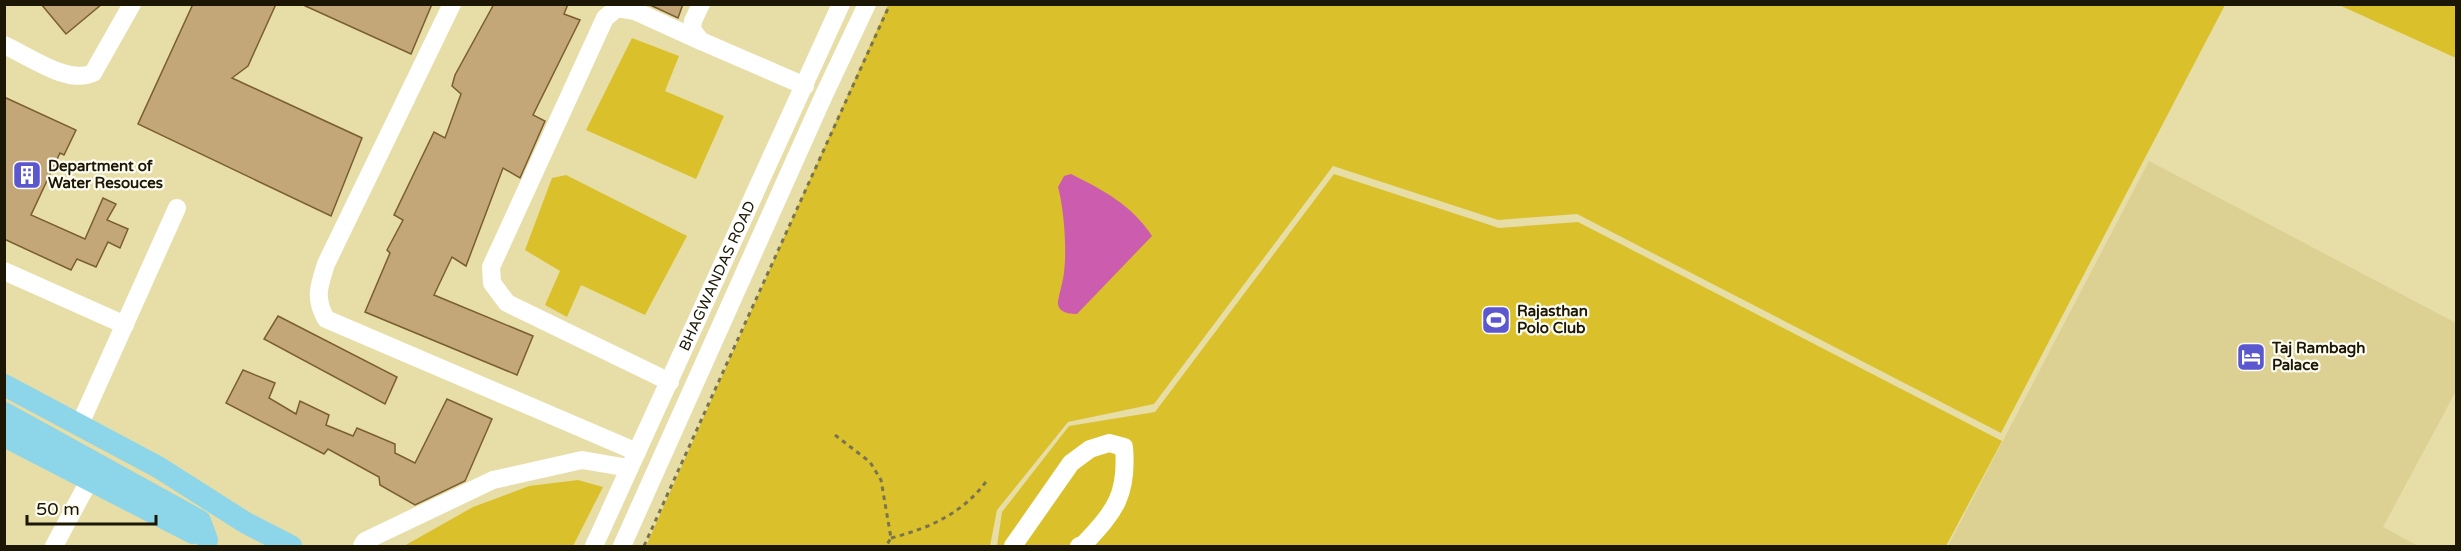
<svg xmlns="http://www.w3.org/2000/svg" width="2461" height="551" font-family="'Varela Round',sans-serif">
	<rect width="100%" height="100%" fill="#e7dda7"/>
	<!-- built -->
	<path fill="#dcd093" d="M2149,161l307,162v68l-73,136 35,19h-470z"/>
	<!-- green -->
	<path fill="#dac12c" d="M888,5h1337l-224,428 -424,-219 -79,6 -165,-54 -179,238 -86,18 -71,88 -7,36h-344z
		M2339,5h117v53z
		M632,38l47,18 -14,35 59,25 -28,63 -110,-49z
		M1334,174l165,54 79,-6 424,219 -56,105h-949l5,-34 67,-86 86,-14z
		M566,175l121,61 -42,79 -64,-30 -14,32 -22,-12 15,-34 -35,-21 27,-72z
		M578,480l25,7 -30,59h-169l69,-39 56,-21z"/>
	<!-- water -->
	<path fill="#cc5dae" d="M1071,174c32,16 61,31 81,62l-75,78c-7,0 -18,-1 -19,-10 -1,-3 6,-25 6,-32 3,-23 0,-63 -6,-85l6,-11z"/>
	<!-- building -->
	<path fill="#c4a779" stroke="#795e31" stroke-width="1.5" d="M41,4h61l-36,30z
		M193,4h83l-28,62 -16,12 130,60 -31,78 -193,-92z
		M301,4h131l-21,50z
		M494,4h74l-4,10 16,6 -47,95 12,6 -25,57 -17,-10 -37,98 -14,-9 -18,38 99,41 -16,39 -152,-63 25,-59 -3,-3 16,-30 -9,-5 40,-83 11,6 16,-44 -9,-8 3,-11z
		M648,4h35l-5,14z
		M4,97l72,33 -12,25 -4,-2 -29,62 54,24 18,-41 13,6 -9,16 21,9 -8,19 -12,-6 -12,25 -19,-8 -6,11 -67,-31z
		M278,316l119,61 -12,27 -121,-65z
		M243,370l32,13 -6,15 27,16 4,-13 29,14 -3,10 27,11 4,-8 38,16v9l20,10 32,-64 45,20 -27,62 -50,24 -35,-20 -1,-8 -51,-28 -4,5 -98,-51z"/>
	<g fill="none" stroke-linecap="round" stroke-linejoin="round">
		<!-- path -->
		<path stroke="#7a7350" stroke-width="3" stroke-dasharray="4.5 4.5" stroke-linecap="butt" d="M835,435l35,27 11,18 10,58 -5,8
			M891,538c39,-10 73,-25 97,-59
			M644,546l246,-542"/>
		<!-- minor -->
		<g stroke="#fff" stroke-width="18">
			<path d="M452,4l-126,260c-7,22 -12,34 0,55l311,133"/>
			<path d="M701,4l-8,17 -1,9 9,11 104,45"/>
			<path d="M4,45c25,11 64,40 89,28l39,-69"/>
			<path d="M4,271l121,54"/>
			<path d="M670,382l-163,-79 -15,-20 -1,-16 114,-249 12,-10 18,3 66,30"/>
			<path d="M80,424l97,-216"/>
			<path d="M54,546l35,-65"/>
			<path d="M362,546l3,-5 128,-61 89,-20 47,8"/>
			<path id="s1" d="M594,546l247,-542"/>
			<path d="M622,546l202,-451 43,-91"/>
			<path d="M1013,546l58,-83 19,-14 19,-6 15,4c4,48 -9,64 -40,97l-5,2"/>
		</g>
		<!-- major -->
		<path stroke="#8dd6e9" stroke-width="22" d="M4,385l154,82 88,56 45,23
			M4,413l196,108 7,19
			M4,436l189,97"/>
	</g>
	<!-- icons -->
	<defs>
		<g id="building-square" transform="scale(1.5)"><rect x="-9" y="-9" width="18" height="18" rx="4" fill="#5a57cf" stroke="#fffdf2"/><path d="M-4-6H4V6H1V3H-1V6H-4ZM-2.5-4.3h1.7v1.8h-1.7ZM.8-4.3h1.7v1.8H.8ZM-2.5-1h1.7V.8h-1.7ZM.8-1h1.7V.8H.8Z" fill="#fff"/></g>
		<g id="stadium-square" transform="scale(1.5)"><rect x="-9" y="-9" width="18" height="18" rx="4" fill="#5a57cf" stroke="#fffdf2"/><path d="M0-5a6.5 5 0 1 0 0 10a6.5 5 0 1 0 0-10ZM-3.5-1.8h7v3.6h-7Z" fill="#fff"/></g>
		<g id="hotel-square" transform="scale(1.5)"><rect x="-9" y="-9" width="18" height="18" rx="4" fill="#5a57cf" stroke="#fffdf2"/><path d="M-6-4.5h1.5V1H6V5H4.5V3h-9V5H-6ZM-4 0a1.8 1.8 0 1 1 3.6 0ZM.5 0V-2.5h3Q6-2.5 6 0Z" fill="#fff"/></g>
	</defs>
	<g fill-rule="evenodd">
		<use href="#building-square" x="27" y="175"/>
		<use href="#stadium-square" x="1496" y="320"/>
		<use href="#hotel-square" x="2251" y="357"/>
	</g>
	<g text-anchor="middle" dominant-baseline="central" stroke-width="4.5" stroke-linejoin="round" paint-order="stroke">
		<!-- poi labels -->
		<g font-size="15" font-weight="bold" fill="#1b1704" stroke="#fffdf2" text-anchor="start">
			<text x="48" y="166">Department of<tspan x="48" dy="17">Water Resouces</tspan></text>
			<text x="1517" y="311">Rajasthan<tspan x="1517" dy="17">Polo Club</tspan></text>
			<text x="2272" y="348">Taj Rambagh<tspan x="2272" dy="17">Palace</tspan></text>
		</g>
		<!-- street labels -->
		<g font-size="15" fill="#1b1704" stroke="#fffdf2">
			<text stroke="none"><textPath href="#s1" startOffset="297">BHAGWANDAS ROAD</textPath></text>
		</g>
	</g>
	<!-- border -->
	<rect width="2461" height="551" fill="none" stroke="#1b1704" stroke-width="12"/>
	<!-- scale -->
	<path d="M27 515v9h129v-9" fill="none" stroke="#1b1704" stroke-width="3"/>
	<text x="36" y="515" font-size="18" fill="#1b1704" stroke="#fffdf2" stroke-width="4.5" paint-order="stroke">50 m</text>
</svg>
